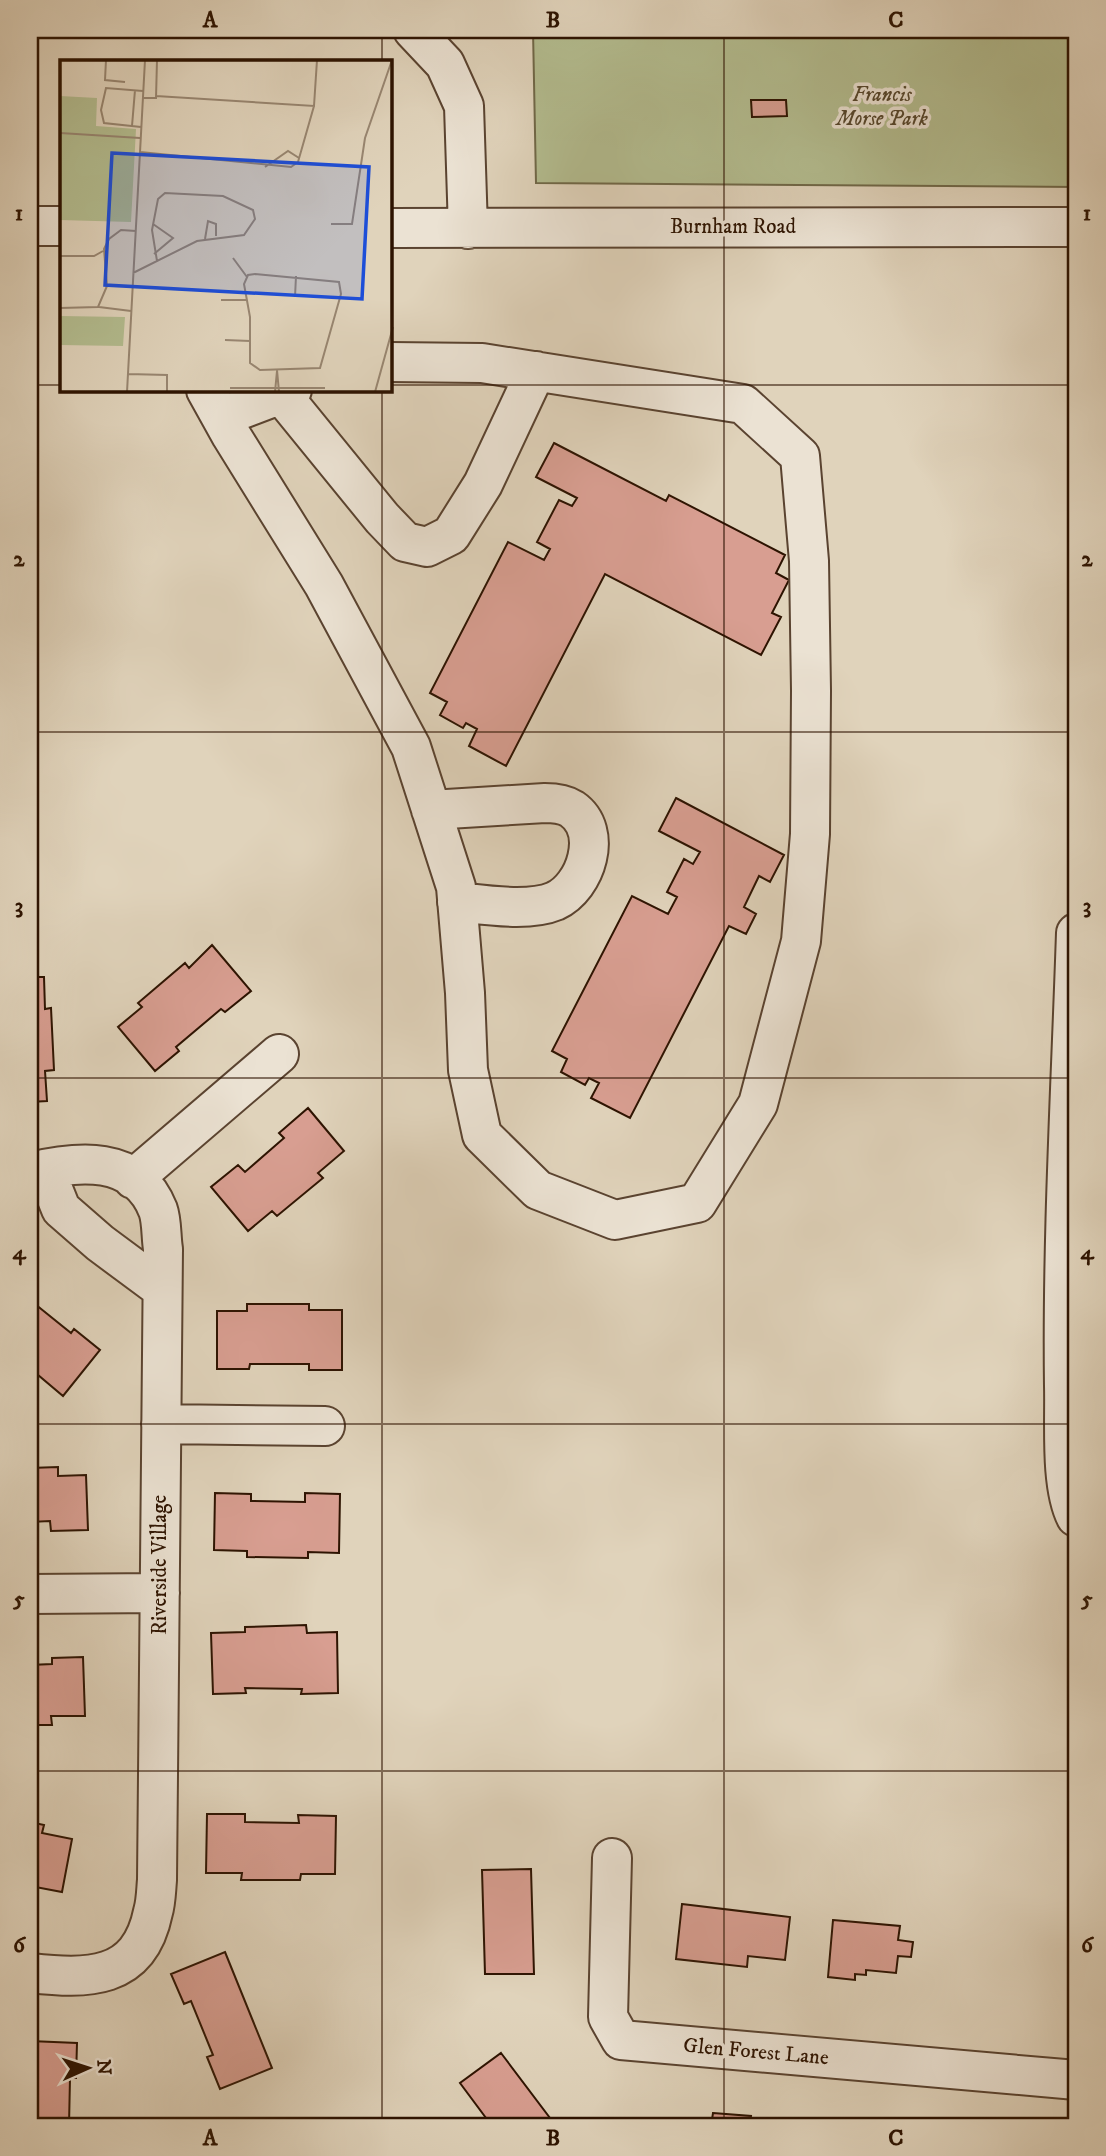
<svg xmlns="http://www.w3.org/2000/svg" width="1106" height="2156" font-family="'IM FELL DW Pica',serif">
	<rect width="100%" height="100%" fill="#e0d3bb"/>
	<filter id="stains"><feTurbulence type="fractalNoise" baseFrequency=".00286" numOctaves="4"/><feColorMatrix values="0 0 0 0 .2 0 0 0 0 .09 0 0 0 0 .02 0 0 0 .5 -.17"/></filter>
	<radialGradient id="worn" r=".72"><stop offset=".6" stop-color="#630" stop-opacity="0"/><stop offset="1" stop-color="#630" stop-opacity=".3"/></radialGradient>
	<!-- green -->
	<path fill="#b3bc8f" stroke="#706848" stroke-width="2" d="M533,30h543v157l-540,-4z"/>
	<!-- building -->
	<path fill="#d89e91" stroke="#2d1301" stroke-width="2" d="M751,100h35l1,16 -35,1z
		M554,443l112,58 3,-6 116,60 -9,18 13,7 -17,33 9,4 -20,38 -156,-81 -99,192 -37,-20 8,-17 -11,-6 -3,5 -23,-13 7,-13 -17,-9 78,-151 36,18 6,-11 -13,-7 22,-42 13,6 5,-8 -41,-21z
		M676,798l108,57 -14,27 -11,-6 -15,31 12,7 -10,20 -17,-8 -99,192 -39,-20 8,-15 -10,-5 -4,7 -24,-13 6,-13 -15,-8 80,-155 36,18 9,-17 -10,-5 17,-33 9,5 7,-12 -41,-21z
		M212,945l39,46 -26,21 -4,-3 -45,38 3,4 -24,20 -37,-44 24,-20 -4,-4 47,-40 4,5z
		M30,977h14l1,32 6,-1 3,62 -9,1 2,30 -17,1z
		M308,1108l36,43 -26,22 5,5 -46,38 -5,-5 -24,20 -37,-44 27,-22 7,7 39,-34 -5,-5z
		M30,1300l41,33 3,-4 26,21 -37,46 -25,-21 -4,5 -4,-3z
		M247,1304h62v6h33v60h-33v-6h-59l-1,5h-32v-58h30z
		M58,1467v9l28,-1 2,55 -37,1 -1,-10 -20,1v-54z
		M215,1493l36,1v7l54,1v-9l35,1 -1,59 -31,-1v6l-61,-1v-6l-33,-1z
		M306,1625l1,8 30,-1 1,61 -37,1 1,-5 -57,-1 1,5 -33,1 -2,-61 34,-1v-5z
		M83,1657l2,59h-34l1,9h-22v-60l22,-1v-6z
		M207,1814h38v8l54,1 -1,-8 38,1 -1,58h-34l-1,6h-59l1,-7h-36z
		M30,1822l14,3 -2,8 30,6 -10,53 -32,-6z
		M531,1869l3,105h-49l-3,-104z
		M682,1904l108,13 -5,43 -37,-4 -1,11 -71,-8z
		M833,1920l67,6 -2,14 15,2 -2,15 -13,-1 -2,17 -30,-3v5l-11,-1v6l-27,-3z
		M225,1952l47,116 -52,21 -13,-32 6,-2 -22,-54 -7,3 -13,-30z
		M30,2041l47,2 -1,35h-6l-1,48h-39z
		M501,2053l55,73h-64l-32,-43z
		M713,2113l38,3 -1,7 35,3h-74z"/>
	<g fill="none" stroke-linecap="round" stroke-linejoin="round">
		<!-- minor casing -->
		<g stroke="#5a4330" stroke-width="42">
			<path id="minor" d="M413,30l32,34 19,42 4,123
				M30,226h31
				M390,228l686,-1
				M206,390l25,45 93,150 87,162 45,140 9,106 3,77 14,65 56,55 77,30 82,-17 61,-99 43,-163 9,-107 1,-143 -2,-130 -9,-105 -57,-52 -261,-41 -92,-1
				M281,394l101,124 23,24 22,5 24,-12 32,-51 53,-113
				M221,417l71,-27
				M431,810l114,-7c9,0 19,1 27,6 32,22 14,78 -17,92 -26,11 -70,4 -98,1
				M1076,933c-5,151 -14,302 -12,453 1,36 -4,100 12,131
				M45,1169l16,40 39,34 62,46
				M30,1172c47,-11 106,-18 128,38 4,11 3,27 5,39l-6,631c-1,11 -1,22 -4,32 -14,69 -66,67 -123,61
				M133,1179l146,-125
				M161,1424l164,2
				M30,1594l130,-1
				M612,1858l-4,159 13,23 455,40"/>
		</g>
		<!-- minor -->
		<use href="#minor" stroke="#ebe2d3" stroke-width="38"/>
	</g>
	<!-- grid -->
	<path fill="none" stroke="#2d1301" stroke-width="2" stroke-opacity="0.55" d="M382,30v31M724,30v2096M30,385h31M390,385h686M382,390v1736M30,732h1046M30,1078h1046M30,1424h1046M30,1771h1046"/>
	<g text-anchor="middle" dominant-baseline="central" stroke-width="7" stroke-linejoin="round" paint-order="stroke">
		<!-- park labels -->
		<g font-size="21" font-style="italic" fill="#55462c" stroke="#ebe2d3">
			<text x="882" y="95">Francis<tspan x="882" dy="24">Morse Park</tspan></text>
		</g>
		<!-- street labels -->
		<g font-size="21" fill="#2d1301" stroke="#ebe2d3">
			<text x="733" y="227">Burnham Road</text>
			<text transform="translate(160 1565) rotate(-90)">Riverside Village</text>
			<text transform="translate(756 2052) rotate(5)">Glen Forest Lane</text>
		</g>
	</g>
	<!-- overview -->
	<g transform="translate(60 60)">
		<rect width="332" height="332" fill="#e0d3bb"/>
		<path d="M0,36l37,2 -1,28 40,3 -5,93 -71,-2zM0,256l65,1 -2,29 -63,-1z" fill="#b3bc8f"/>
		<path fill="none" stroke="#988671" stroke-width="2" d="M46,0l-1,20 20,2M96,36l158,10 3,-46M83,38h13l1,-38M72,66l3,-36M81,67l-37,-4 -3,-13 5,-22 37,3M0,73l80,5M80,92l151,15 7,-5 16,-56M205,107l23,-16 11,7M93,164l20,14 -19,16M271,164h21l13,-86 27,-78M145,179l3,-18 8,3v12M0,196h34l9,-5M173,198l14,19M73,213l64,-32 47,-6 11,-16 -2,-9 -30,-14 -58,-3 -7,6 -6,31 5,31M195,214l84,8 2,12 -21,74 -60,2 -10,-7v-46l-6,-33 4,-9zM235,237l1,-21M161,240h26M39,247l32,4M0,248l38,-1 9,-21 -3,-37 5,-10 12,-9 15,1M165,280l25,1M217,310l2,22M68,314l39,1v17M170,328h95M67,332l18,-332M215,332l2,-21M315,332l18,-65"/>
		<path fill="#1d4ed8" fill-opacity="0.15" stroke="#1d4ed8" stroke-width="3.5" d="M52,93l257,14 -7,132 -257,-14z"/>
		<rect width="332" height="332" fill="none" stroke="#2d1301" stroke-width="3.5"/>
	</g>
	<!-- margin -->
	<rect width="1106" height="2156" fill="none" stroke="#e0d3bb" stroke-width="77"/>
	<!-- north arrow -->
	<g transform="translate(88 2068) rotate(87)" stroke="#ebe2d3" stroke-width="5" paint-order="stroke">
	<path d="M0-5L12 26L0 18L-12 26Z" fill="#2d1301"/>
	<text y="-10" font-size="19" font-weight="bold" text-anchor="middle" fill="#2d1301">N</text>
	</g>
	<rect x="38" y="38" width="1030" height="2080" fill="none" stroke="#2d1301" stroke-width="2.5"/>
	<g font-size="23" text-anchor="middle" font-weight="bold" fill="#2d1301">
		<text x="210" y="27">A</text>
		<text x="553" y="27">B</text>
		<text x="896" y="27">C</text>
		<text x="19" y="220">1</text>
		<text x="1087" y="220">1</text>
		<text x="19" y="566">2</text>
		<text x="1087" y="566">2</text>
		<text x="19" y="913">3</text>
		<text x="1087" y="913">3</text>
		<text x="19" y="1259">4</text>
		<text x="1087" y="1259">4</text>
		<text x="19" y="1606">5</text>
		<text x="1087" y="1606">5</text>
		<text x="19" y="1952">6</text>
		<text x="1087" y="1952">6</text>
		<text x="210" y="2145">A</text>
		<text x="553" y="2145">B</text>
		<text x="896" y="2145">C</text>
	</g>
	<rect width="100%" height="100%" filter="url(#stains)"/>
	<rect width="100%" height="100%" fill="url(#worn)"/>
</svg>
